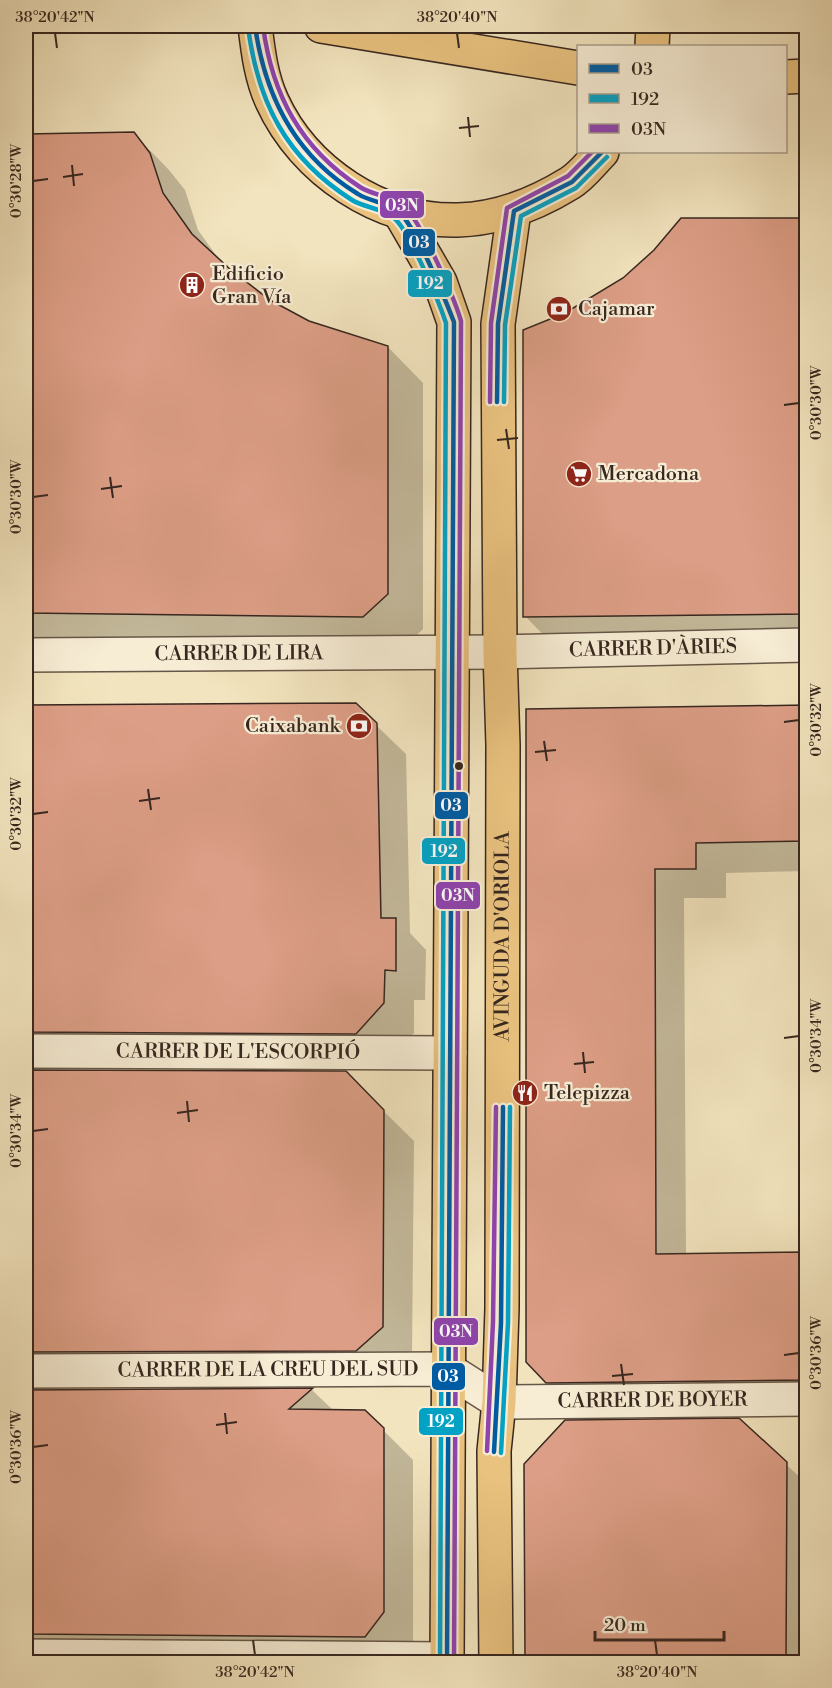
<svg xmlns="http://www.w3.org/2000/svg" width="832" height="1688" font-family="'Libre Bodoni',serif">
	<rect width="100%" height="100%" fill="#f2e4be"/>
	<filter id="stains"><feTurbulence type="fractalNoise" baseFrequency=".00333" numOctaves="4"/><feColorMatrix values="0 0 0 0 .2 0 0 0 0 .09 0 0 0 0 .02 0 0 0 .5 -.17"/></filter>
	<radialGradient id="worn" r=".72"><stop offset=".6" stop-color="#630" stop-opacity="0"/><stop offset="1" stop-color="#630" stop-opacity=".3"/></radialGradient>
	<!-- shadow -->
	<path fill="#0003" d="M134,134l35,36 16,20 13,40 25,35 46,37 40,20 79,25 35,36v246l-24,23 -373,-3v-514z
		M806,219v424l-253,2 -28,-29z
		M355,705l51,49 4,179 16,17 -1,50h-11v33l-28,30 -339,1 -8,7 306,2 69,68 -2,216 -365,27 -7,7 272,-1 22,21h30l49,49v182l-387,20v-956z
		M806,707v164l-80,2v25h-42l2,357 120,-1v157l-228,1 -50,-50 -1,-652z
		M739,1420l67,63v179h-280v-198z"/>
	<!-- building -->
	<path fill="#dc9e86" stroke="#37271f" stroke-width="1.5" d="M134,132l16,21 13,40 29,41 39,36 39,30 39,21 79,25v248l-25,23 -337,-4v-479z
		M681,218h126v396l-284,3v-287l42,-17 58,-35 31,-28z
		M356,703l21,20 4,195h15v53l-11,-1 -1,33 -28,31 -330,-2v-327z
		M807,705v136l-111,2v26h-41l1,385 151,-2v128l-261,3 -20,-21v-653z
		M26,1070l320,1 38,39 -1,217 -27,24 -330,1z
		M313,1388l-24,21 76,1 19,18v184l-19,25 -339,-3v-244z
		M739,1418l48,44 -1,200h-261l-1,-198 41,-44z"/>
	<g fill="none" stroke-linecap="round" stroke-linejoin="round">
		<!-- minor casing -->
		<g stroke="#665647" stroke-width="36">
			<g id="minor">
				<path id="s1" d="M26,655l474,-3 306,-7"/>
				<path id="s2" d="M26,1051l424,2"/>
				<path id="s3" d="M26,1371l421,-2 52,33 307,-3"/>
				<path d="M26,1656l421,3"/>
			</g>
		</g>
		<!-- primary casing -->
		<g stroke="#37271f" stroke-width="36">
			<g id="primary">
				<path d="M255,26c3,25 6,51 17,75 32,70 108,121 186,119 39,-1 78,-16 112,-37 12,-7 22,-21 32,-31"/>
				<path d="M321,26l257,42"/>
				<path d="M652,46l1,-20"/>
				<path d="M786,77l20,-1"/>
				<path d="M400,213l40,69 14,40 -7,1340"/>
				<path id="s4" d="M496,1662l-2,-211 5,-49 3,-94 1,-563 -3,-93 -2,-328 16,-113"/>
			</g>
		</g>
		<!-- minor -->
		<use href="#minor" stroke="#f7edd5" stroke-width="33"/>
		<!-- primary -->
		<use href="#primary" stroke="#e9c27f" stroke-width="33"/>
		<!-- bus-1 casing -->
		<g stroke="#f7edd5" stroke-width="9">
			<path id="bus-1" d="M255,26c10,71 40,130 103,168 12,8 30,8 41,18 17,15 46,87 55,110l-7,1340
				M497,402l1,-78 16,-113 58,-29 30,-30
				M494,1452l7,-129 2,-216"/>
		</g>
		<!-- bus-2 casing -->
		<g stroke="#f7edd5" stroke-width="9">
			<path id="bus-2" d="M248,27c10,76 38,131 104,173 13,8 30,8 42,18 15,12 45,84 52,105l-6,1339
				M504,402l1,-77 16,-109 55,-28 31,-31
				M501,1453l7,-130 2,-216"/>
		</g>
		<!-- bus-3 casing -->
		<g stroke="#f7edd5" stroke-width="9">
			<path id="bus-3" d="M263,26c9,68 37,122 97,161 14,9 33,9 45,20 17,17 49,90 56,114l-7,1341
				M490,402l1,-79 16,-115 61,-32 24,-24
				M487,1451l6,-129 3,-215"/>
		</g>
		<!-- bus-1 -->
		<use href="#bus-1" stroke="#005ca2" stroke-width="4.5"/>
		<!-- bus-2 -->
		<use href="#bus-2" stroke="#03a2c5" stroke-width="4.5"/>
		<!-- bus-3 -->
		<use href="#bus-3" stroke="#8e44ad" stroke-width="4.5"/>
	</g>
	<!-- ticks -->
	<path fill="none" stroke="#37271f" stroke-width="2" d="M55,33l2,15M457,33l2,15M468,117l2,20M459,128l20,-2M72,165l2,21M63,177l20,-3M33,181l15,-2M784,405l15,-2M506,429l3,20M497,440l21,-2M110,477l3,21M101,489l21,-3M33,497l15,-2M784,722l15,-2M544,741l3,20M535,752l21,-2M148,789l3,21M139,801l21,-3M33,814l15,-2M784,1038l15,-2M583,1052l2,21M574,1064l20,-2M187,1101l2,21M177,1113l21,-3M33,1131l15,-2M784,1355l15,-2M621,1364l3,21M612,1376l21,-2M225,1413l2,21M216,1425l21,-3M33,1447l15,-2M253,1640l2,15M655,1640l2,15"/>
	<!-- icons -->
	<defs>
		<g id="building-disc" transform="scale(1.35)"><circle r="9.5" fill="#8f2418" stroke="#f7edd5"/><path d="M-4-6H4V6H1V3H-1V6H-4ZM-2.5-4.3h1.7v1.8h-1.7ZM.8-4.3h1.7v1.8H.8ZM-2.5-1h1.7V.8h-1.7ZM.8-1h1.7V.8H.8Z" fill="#fff"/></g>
		<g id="bank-disc" transform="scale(1.35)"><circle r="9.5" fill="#8f2418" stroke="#f7edd5"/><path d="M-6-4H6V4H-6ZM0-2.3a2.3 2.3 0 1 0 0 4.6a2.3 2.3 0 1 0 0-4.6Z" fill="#fff"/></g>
		<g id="supermarket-disc" transform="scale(1.35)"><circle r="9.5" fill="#8f2418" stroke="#f7edd5"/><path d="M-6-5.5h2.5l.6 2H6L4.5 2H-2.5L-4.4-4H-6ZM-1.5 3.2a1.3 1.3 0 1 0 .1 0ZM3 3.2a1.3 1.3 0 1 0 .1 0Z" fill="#fff"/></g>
		<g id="restaurant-disc" transform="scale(1.35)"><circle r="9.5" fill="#8f2418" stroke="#f7edd5"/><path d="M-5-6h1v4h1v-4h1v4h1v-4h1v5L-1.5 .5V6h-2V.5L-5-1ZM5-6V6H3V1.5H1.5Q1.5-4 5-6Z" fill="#fff"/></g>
	</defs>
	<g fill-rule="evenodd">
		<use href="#building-disc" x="192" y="285"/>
		<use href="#bank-disc" x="559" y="309"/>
		<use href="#supermarket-disc" x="579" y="474"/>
		<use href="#bank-disc" x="359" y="726"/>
		<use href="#restaurant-disc" x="525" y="1093"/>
	</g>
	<!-- markers -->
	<circle fill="#37271f" stroke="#f7edd5" stroke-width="2" cx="459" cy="766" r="5"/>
	<g text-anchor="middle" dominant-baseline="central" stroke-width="4.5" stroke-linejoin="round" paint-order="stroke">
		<!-- poi labels -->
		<g font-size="20" fill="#37271f" stroke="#f7edd5" text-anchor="start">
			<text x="212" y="274">Edificio<tspan x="212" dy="23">Gran Vía</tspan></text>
			<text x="578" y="309">Cajamar</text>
			<text x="598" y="474">Mercadona</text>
			<text x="340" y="726" text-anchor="end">Caixabank</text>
			<text x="544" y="1093">Telepizza</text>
		</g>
		<!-- street labels -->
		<g font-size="20" fill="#37271f" stroke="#f7edd5">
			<text stroke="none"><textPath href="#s1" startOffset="627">CARRER D'ÀRIES</textPath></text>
			<text stroke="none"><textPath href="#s1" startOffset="213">CARRER DE LIRA</textPath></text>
			<text stroke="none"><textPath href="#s4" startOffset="726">AVINGUDA D'ORIOLA</textPath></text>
			<text stroke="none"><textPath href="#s2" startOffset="212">CARRER DE L'ESCORPIÓ</textPath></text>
			<text stroke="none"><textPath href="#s3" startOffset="242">CARRER DE LA CREU DEL SUD</textPath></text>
			<text stroke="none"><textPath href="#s3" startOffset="636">CARRER DE BOYER</textPath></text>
		</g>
	</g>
	<g stroke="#f7edd5" stroke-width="2">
		<rect x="379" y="190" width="46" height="29" rx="6" fill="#8e44ad"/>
		<rect x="402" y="228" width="34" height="29" rx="6" fill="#005ca2"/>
		<rect x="407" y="269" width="46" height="29" rx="6" fill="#03a2c5"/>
		<rect x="434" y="791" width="35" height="29" rx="6" fill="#005ca2"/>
		<rect x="421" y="837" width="45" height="28" rx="6" fill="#03a2c5"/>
		<rect x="435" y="881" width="46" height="29" rx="6" fill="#8e44ad"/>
		<rect x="433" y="1317" width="46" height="29" rx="6" fill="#8e44ad"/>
		<rect x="431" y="1362" width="35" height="29" rx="6" fill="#005ca2"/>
		<rect x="418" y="1407" width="46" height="29" rx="6" fill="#03a2c5"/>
	</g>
	<g font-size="16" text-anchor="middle" font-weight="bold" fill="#fff">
		<text x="402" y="211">03N</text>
		<text x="419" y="248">03</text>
		<text x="430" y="289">192</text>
		<text x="451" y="811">03</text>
		<text x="444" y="857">192</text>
		<text x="458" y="901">03N</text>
		<text x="456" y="1337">03N</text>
		<text x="448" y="1382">03</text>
		<text x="441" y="1427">192</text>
	</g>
	<!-- margin -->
	<rect width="832" height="1688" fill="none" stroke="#f2e4be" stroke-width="66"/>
	<!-- legend -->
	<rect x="577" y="45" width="210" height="108" fill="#f7edd5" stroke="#aa9e8c" stroke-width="1.5"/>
	<rect x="589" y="64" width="30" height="9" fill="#005ca2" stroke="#aa9e8c" stroke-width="1.5"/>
	<text x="631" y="75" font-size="18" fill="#37271f">03</text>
	<rect x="589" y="94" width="30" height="9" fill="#03a2c5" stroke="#aa9e8c" stroke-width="1.5"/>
	<text x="631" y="105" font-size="18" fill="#37271f">192</text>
	<rect x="589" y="124" width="30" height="9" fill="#8e44ad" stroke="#aa9e8c" stroke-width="1.5"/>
	<text x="631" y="135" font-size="18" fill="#37271f">03N</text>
	<!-- scale -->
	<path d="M595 1631v9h129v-9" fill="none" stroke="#37271f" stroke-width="3"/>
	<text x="604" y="1631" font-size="18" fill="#37271f" stroke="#f7edd5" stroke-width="4.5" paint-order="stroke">20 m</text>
	<rect x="33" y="33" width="766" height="1622" fill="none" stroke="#37271f" stroke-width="2"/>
	<g font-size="15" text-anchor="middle" fill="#37271f">
		<text x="55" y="22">38°20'42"N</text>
		<text x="457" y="22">38°20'40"N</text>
		<text transform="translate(16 181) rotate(-90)" y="5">0°30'28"W</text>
		<text transform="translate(816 403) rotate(-90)" y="5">0°30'30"W</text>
		<text transform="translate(16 497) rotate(-90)" y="5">0°30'30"W</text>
		<text transform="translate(816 720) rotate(-90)" y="5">0°30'32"W</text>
		<text transform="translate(16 814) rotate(-90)" y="5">0°30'32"W</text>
		<text transform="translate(816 1036) rotate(-90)" y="5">0°30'34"W</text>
		<text transform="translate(16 1131) rotate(-90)" y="5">0°30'34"W</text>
		<text transform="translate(816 1353) rotate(-90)" y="5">0°30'36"W</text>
		<text transform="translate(16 1447) rotate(-90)" y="5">0°30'36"W</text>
		<text x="255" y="1677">38°20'42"N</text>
		<text x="657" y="1677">38°20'40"N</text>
	</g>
	<rect width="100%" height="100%" filter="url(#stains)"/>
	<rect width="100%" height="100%" fill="url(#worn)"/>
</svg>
